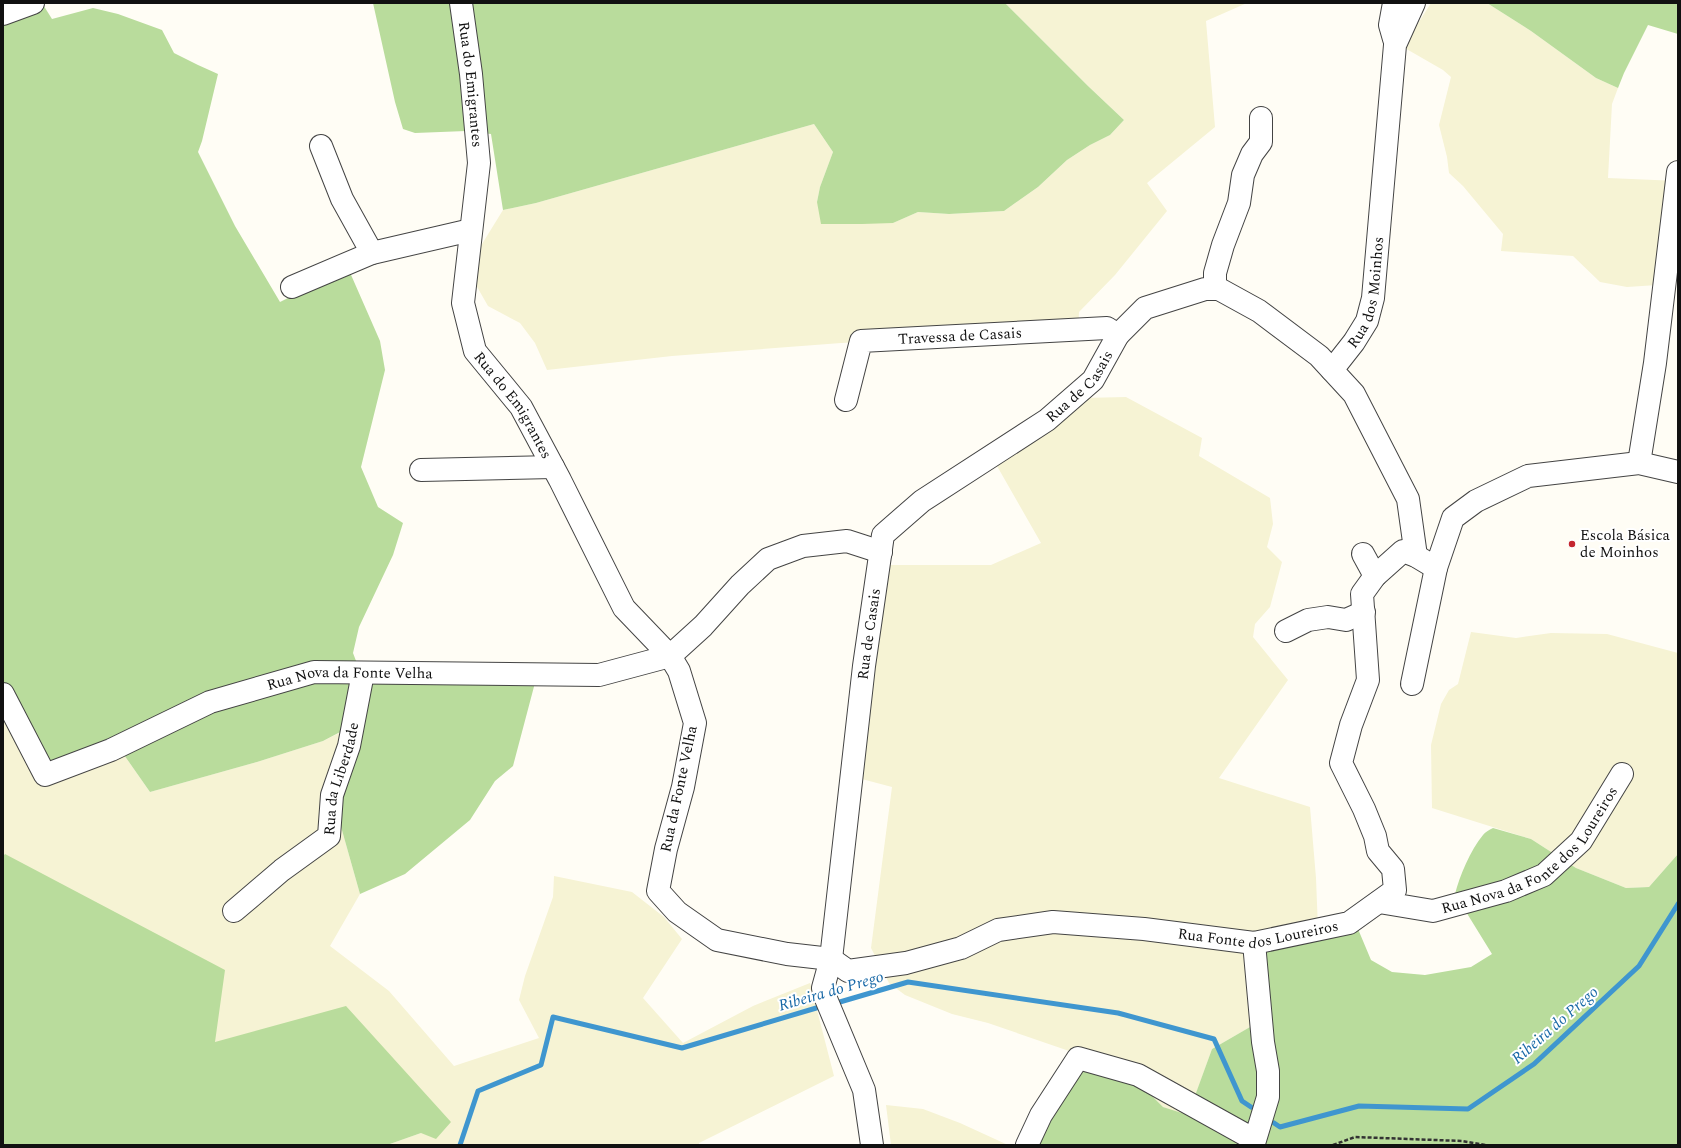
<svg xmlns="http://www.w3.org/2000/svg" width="1681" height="1148" font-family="Spectral,serif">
	<rect width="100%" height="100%" fill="#fffdf5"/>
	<!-- farmland -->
	<path fill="#f6f3d4" d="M1005,3h242l-41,18 9,106 -68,56 20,28 -52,64 -36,37 -1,20 -237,11 -169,13 -125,14 -12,-27 -15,-20 -32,-17 -12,-21 -2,-28 29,-47 33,-7 278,-79 19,28 -13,35 -3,15 76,21 25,-11 31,2 55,-3 34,-24 29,-27 23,-15 20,-10 14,-15 -36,-34z
		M1431,3h56l44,28 65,47 22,10 -6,16 -4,74 70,3 -21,104 -30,2 -27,-5 -27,-26 -72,-5 2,-17 -40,-48 -14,-13 -2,-16 -8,-32 12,-48 -8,-7 -40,-23z
		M1126,397l76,41 -3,18 71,42 3,26 -6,23 15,15 -12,45 -15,17 -2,13 35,43 -69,98 91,29 6,71 2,51 -62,84 -6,14 -38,22 -24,67 -25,-9 -32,-32 -59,-23 -84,-29 -36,-9 -47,-19 -16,-12 -18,-35 21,-161 -34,-9 32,-213h101l50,-22 -44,-77 85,-68z
		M1471,632l45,6 35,-5 56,1 71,19v201l-29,33 -23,1 -50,-20 -45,-29 -99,-31 -1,-63 10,-41 8,-14 9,-6z
		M3,709l119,43 28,40 107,-30 66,-21 24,-12 -11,80 24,85 -30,52 59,45 65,75 85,-28 -20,-38 6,-24 28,-79 1,-21 78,16 32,25 18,22 -39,59 40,45 70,-37 57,-23 24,93 -135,67v2h-312l34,-12 -206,-91 -211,-188 -1,2z
		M886,1105l37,4 37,14 48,22h-117z"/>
	<!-- forest -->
	<path fill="#b9dc9c" d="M3,3h39l10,16 41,-11 25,6 44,16 12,23 24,12 20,9 -16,67 -4,11 37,74 45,76 68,-34 32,73 5,29 -24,97 17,40 25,16 -10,32 -34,72 -6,26 8,21 175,5 -23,87 -18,15 -25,39 -65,54 -45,20 -24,-85 8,-79 -21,11 -66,21 -107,30 -28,-40 -83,29 -36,-72z
		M373,3h632l83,83 36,34 -14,15 -20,10 -23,15 -29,27 -34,24 -55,3 -31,-2 -25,11 -31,1h-41l-4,-22 3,-15 13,-35 -19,-28 -278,79 -33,7 -12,-76 -25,-3 -51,2 -12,-4 -8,-27z
		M1487,3h191v31l-30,-9 -24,48 -6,15 -22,-10 -65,-47z
		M1493,828l38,11 45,29 50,20 23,-1 29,-33v291h-647l44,-91 56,21 32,32 25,8 24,-66 38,-22 6,-14 6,-62 96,-22 13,31 21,12 33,3 46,-8 21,-13 -37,-60c5,-19 15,-43 28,-59 2,-3 6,-5 10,-7z
		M5,854l220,116 -10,72 131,-36 105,116 -15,17 -15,-6 -34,12h-384v-289z"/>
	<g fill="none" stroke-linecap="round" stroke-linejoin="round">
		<!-- stream -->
		<path stroke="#3f96cf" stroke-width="5" d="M833,1004l75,-22 210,31 96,26 28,62 9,6
			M1274,1123l6,4 79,-21 109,3 66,-45 105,-98 39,-62
			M460,1145l18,-54 63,-26 12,-48 129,31 141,-42"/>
		<!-- minor casing -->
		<g stroke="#444" stroke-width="24">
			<g id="minor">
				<path id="s1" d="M461,3l10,71 8,89 -16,140 12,48 46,56 39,73 64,128 46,48 9,15 16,52 -12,64 -17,62 -8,42 19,21 40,28 70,14 44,5 17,12 58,-8 55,-15 37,-18 55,-8 91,7 110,14 95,-20 46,-33 -2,-21 -15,-18 -3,-15 -11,-27 -23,-46 10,-38 17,-45 -6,-86 13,-18 28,-25 13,5 20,12 17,-50 23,-17 52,-25 111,-13 39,9"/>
				<path d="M3,14l30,-11"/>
				<path d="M1394,39l-4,-14 4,-22"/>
				<path d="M321,146l21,53 30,54"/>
				<path d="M292,287l80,-34 99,-23"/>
				<path d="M1215,289v-16l8,-28 16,-42 4,-28 9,-21 9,-12v-24"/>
				<path id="s2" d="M1332,370l22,-28 13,-21 6,-23 22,-253 19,-42"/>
				<path id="s3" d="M846,400l15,-59 246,-13 11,7"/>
				<path d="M1639,463l16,-100 23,-191"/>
				<path d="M421,470l132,-3"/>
				<path d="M1363,554l12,22"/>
				<path d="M1286,631l22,-11 20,-3 18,3 18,-8"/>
				<path d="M1412,684l24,-116"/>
				<path id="s4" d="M3,694l42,81 66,-25 99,-48 104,-30 285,3 71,-19 33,-30 37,-41 28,-26 35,-13 44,-5 34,11"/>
				<path id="s5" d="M1379,902l54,9 73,-20 38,-16 37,-34 41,-67"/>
				<path id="s6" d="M234,911l48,-41 47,-34 3,-41 17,-49 14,-73"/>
				<path id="s7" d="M872,1145l-8,-55 -40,-96 -1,-6 8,-29 33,-293 19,-131 39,-34 125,-81 46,-40 25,-45 27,-27 60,-19h14l40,22 60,45 35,38 54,105 8,57"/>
				<path d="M1027,1145l14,-30 37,-57 60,17 117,65 13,-43v-26l-5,-29 -9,-99"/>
			</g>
		</g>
		<!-- path -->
		<path stroke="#333" stroke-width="2.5" stroke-dasharray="4 2" stroke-linecap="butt" d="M1333,1145l22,-8 107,4 24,4"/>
		<!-- minor -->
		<use href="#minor" stroke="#fff" stroke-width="22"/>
	</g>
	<!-- markers -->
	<circle fill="#c4262e" stroke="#fff" stroke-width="1.5" cx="1572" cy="544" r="4"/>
	<g text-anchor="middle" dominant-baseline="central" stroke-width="4" stroke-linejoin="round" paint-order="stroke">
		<!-- street labels -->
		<g font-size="15" fill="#111" stroke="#fff">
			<text stroke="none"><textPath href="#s1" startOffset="82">Rua do Emigrantes</textPath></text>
			<text stroke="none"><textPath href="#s2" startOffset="88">Rua dos Moinhos</textPath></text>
			<text stroke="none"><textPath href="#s3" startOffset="160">Travessa de Casais</textPath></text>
			<text stroke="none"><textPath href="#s7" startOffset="871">Rua de Casais</textPath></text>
			<text stroke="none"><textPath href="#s1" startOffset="418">Rua do Emigrantes</textPath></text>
			<text stroke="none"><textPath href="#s7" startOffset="523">Rua de Casais</textPath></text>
			<text stroke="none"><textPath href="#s4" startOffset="415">Rua Nova da Fonte Velha</textPath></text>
			<text stroke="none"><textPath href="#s6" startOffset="180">Rua da Liberdade</textPath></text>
			<text transform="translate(679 789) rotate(-78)">Rua da Fonte Velha</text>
			<text stroke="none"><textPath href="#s5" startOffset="174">Rua Nova da Fonte dos Loureiros</textPath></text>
			<text stroke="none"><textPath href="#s1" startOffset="1593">Rua Fonte dos Loureiros</textPath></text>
		</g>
		<!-- poi labels -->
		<g font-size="15" fill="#111" stroke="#fff" text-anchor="start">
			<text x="1580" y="535">Escola Básica<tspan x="1580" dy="17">de Moinhos</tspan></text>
		</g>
		<!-- water labels -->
		<g font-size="16" font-style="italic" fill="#1768a6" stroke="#fff">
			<text transform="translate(831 991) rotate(-16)">Ribeira do Prego</text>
			<text transform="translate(1555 1025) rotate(-41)">Ribeira do Prego</text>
		</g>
	</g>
	<!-- border -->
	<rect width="1681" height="1148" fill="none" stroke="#111111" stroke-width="8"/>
</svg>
